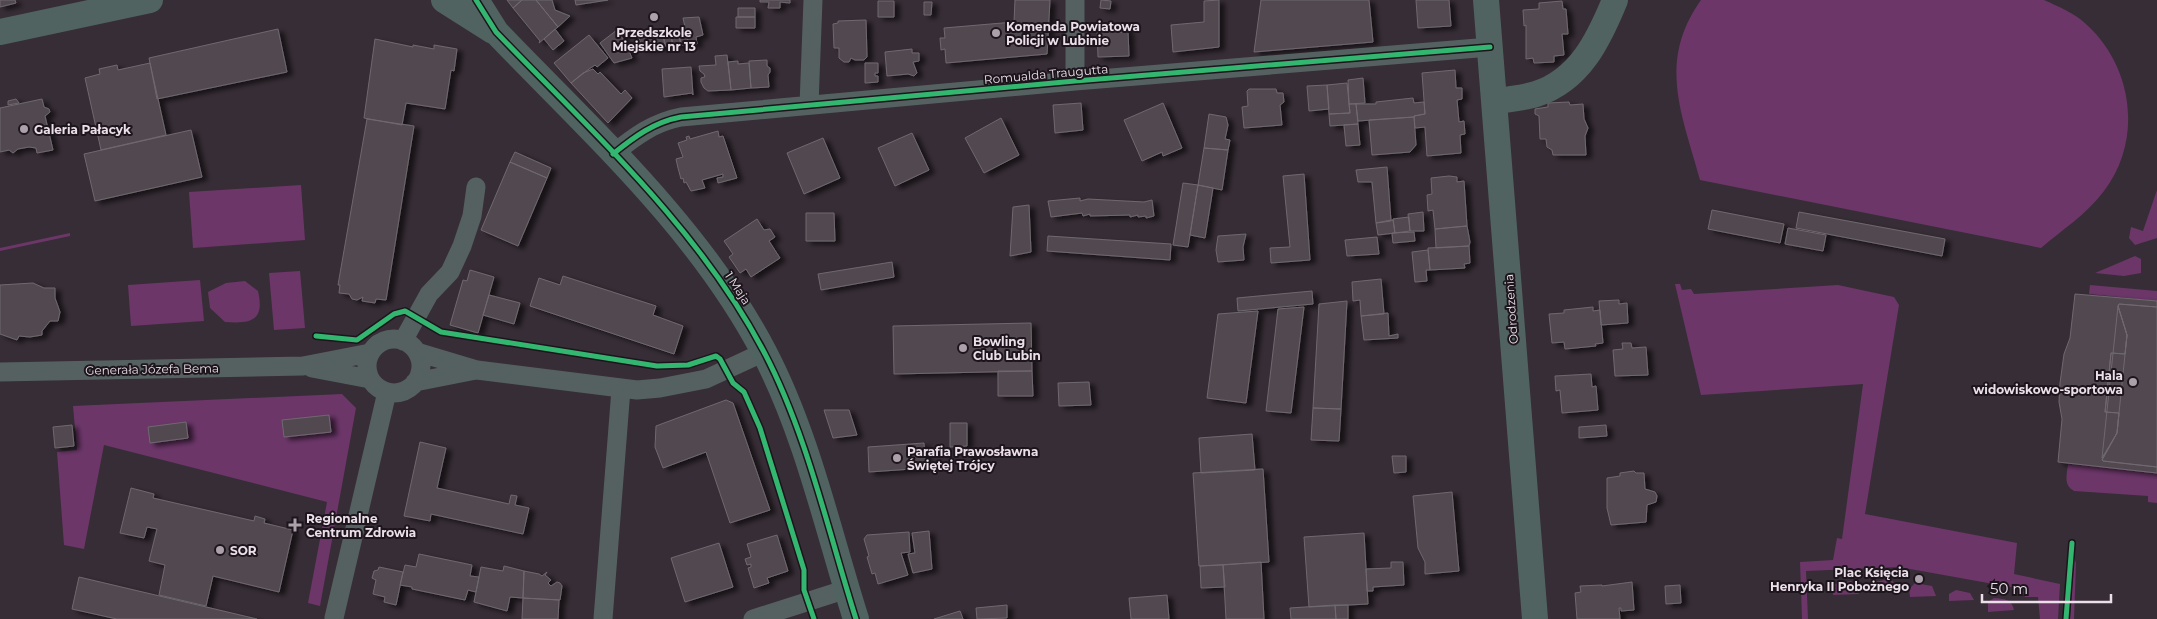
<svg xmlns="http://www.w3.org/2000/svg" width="2157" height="619" font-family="Montserrat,sans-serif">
	<defs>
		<filter id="shadow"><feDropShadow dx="5.5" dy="3" stdDeviation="2.5" flood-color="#0009"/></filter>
	</defs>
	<rect width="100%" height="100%" fill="#372d36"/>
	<!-- green -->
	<path fill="#6c3669" d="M1701,0h343c15,7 31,13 43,25 46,42 56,115 17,166 -17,23 -42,39 -63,57l-341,-68c-18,-66 -43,-118 1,-180z
		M301,185l4,55 -112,8 -4,-56z
		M2157,190v48l-22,7 -6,-7 2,-11 12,4z
		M70,233v3l-70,15v-3z
		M2135,256l6,3v14l-17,3 -29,-3z
		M300,271l5,57 -31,2 -5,-57z
		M200,280l4,41 -73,5 -3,-41z
		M245,281l13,10c7,30 -7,33 -33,31l-15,-14 -2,-16 18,-9z
		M1675,284h5l2,6 9,-1 3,5 144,-9 56,12 5,8 -34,209 152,29 -3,31 46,10 -2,35h-18l-2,-22h-13l-2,-4 -7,-5 -117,-21 -93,4 2,48h-6l-2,-57 33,-2 4,-22 5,1 21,-155 -162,11z
		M2090,285l67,6v10l-68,-7z
		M342,394l14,14 -36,198 -12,-3 19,-101 -223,-57 -20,104 -20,-4 -7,-93 20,-2 -4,-44z
		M2068,464l89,9v30l-9,-1v-6l-74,-5c-11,-6 -7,-16 -6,-27z
		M2074,557l2,6 -2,56h-4z
		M1890,579l6,5 1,7 -26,2v-7l3,-4z
		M1851,581l6,5 2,8 -26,1 1,-11z
		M1915,583l17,3 4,10 -26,1 -1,-8z
		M1956,590l14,3 4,7 -25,1v-7z
		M1994,598c10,1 18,1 20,12l-26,2v-10z"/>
	<!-- building -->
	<path fill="#514950" stroke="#70686f" filter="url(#shadow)" d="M0,0h15l1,3 -16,4z
		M507,0h15l-9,8z
		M522,0h14l22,27 -19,16 1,-2 -27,-33z
		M536,0h16l3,10 15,6 -12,11z
		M575,0h33l-32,5z
		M760,0h30v3l-10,-1v6h-12l1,-6h-9z
		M1015,0h35l-3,54 -101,9 -1,-14 -4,1 -1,-12h5l-1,-10 70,-6z
		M1101,0l10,1 -1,8 -10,-1z
		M1219,0v47l-46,5 -2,-27 33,-3v-21z
		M1261,0h108l4,42 -119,10z
		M1416,0h33l2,26 -33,2z
		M878,1h16v16h-16z
		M1562,1l1,8h3l2,25h-6l2,21 -10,1v6l-20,1 -1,-5 -7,1v-34l-2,1 -1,-16 16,-1v-6z
		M924,2h8l-1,13h-7z
		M738,8h17v9h-17z
		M699,17l4,18 -7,2 1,7 -8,1 -6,-27z
		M736,17h19v11h-19z
		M866,20l1,37 -3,3h-9l-4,-2 -2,4h-5l-5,-4v-10h-5l-1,-24 5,-1v-2z
		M1119,24l1,8 8,-1 1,25 -31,1 -1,-31z
		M1119,24h7v8h-6z
		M685,28l3,15 -7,3 -3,-16z
		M278,29l9,43 -130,27 -8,-41z
		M555,29l9,12 -11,9 -9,-11z
		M670,29l3,16 -7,2 -4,-16z
		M678,29l3,15 -8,3 -3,-16z
		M617,30l8,12 7,16 -18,5 -14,-20z
		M662,30l3,16 -7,2 -4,-16z
		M646,31l4,16 -8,2 -4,-15z
		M654,31l3,16 -7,2 -3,-16z
		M589,35l19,23 -11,9 -2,-2 -6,4 -18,14 -17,-20z
		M375,39l38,8v-2l21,4v-4l23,4 -3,22 -3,-1 -6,39 -39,-6 -4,22 -38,-7z
		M912,49v4h7v8l-6,1 4,11 -3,3 -6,-2 -21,2 -2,-24z
		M727,55l4,35 -23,1 -4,-3 -3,-6v-4l4,-1 -1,-3 -4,-3 -1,-5 17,-1 -1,-9z
		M767,60v6l3,2v4l-2,3 1,12 -18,1 -2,-27z
		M738,61v3l11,-1 2,25 -20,2 -3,-28z
		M150,63l16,72 -65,15 -16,-72 15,-4 -1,-5 18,-4 1,5z
		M865,63h13v10h-3v3h3v6l-13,1z
		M691,67l2,28 -1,-2 -28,4 -2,-28z
		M593,69l5,5 2,-2 21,22 4,-4 7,8 -24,25 -37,-40 12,-10z
		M1455,70l1,18h6v11l-5,1 2,22 5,-1 1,13 -5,1 1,18 -34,3 -2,-29 -10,1 -1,-12 11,-2 -3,-41z
		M1363,78l2,25 -16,1 -1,-24z
		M1347,83l3,30 -21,1 -2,-29z
		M1327,85l2,24 -20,2 -2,-25z
		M1249,89h27l1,4h6l1,9 -4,3 2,20 -38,3 -2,-21 6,-1 -1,-15z
		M1413,98l1,5 10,-1 1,12 -11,2v1l-56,4 -2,-17h20v-2z
		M16,99l3,4 -11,2v-4z
		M42,99l2,8 5,2 1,3 -5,4 8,34 -16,3 -1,-5 -7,-1 -11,2 -5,4 -4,-3 -9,2v-44z
		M1569,102l1,3 13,-1 1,15 4,9 -3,8 1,19h-33l-1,-5 -5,-3 -1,-8h-6l-1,-23 -4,-2v-5l13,-2v-4z
		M1081,103l2,27 -28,3 -2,-28z
		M1163,103l19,45 -19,8 -1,-4 -20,9 -18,-41z
		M1349,104h7l2,20 -28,2 -1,-12 21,-1z
		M1209,114l17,3 2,8 -3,14 5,1 -2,10 -24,-2z
		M1414,117l2,28 -6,7 -38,3 -3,-35z
		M1001,118l18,37 -35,18 -19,-35z
		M367,119l47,7 -28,174 -10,-1 -1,4 -13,-2 1,-4 -6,3 -5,-1 -3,-5 -10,-1 1,-8h-2z
		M1358,124l2,21 -14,1 -2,-21z
		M191,130l11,47 -107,24 -11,-47z
		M718,131l1,6 4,-1 14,42 -19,5 -1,-5 6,-1v-3l-21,6 3,8 -14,3 -5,-9 -2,1 -1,-5 -2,1 -3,-11 -2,-9 7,-2 -5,-14 9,-3 -1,-3 3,-1 1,3z
		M912,133l17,37 -34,16 -17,-38z
		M823,138l17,40 -36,16 -17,-41z
		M1204,148l24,2 -6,40 -24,-5z
		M515,152l36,16 -4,10 -37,-16z
		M510,162l37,16 -29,68 -37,-16z
		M1387,167l4,54 -15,2 -4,-41h-14l-2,-12z
		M1304,174l6,86 -39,3 -1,-15 20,-1 -7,-71z
		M1449,176l8,1v5l7,-1 3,45 -32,3 -2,-19 -5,1 -1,-16 5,-1 -1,-16z
		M1183,183l15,2 -10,62 -15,-2z
		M1198,185l15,3 -8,50 -15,-3z
		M1080,198v3l8,-2 56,3 8,-2 2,16 -8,2v-2l-8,1v-2l-8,2v-2l-40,1v-2l-7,2 -1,-3 -31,4 -3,-16z
		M1029,205l2,47 -21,4 3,-49z
		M1712,210l72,14 -4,19 -72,-14z
		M1423,212l1,19h-14l-2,-17z
		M1799,212l146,27 -3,17 -146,-28z
		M806,213h28l1,28h-29z
		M1409,217l1,14 -15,2 -2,-14z
		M757,219l7,11 6,-1 5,8 -6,4 11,17 -29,19 -5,-8 -6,4 -11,-16 4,-3 -9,-13z
		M1391,220h2l2,13 -17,2 -2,-12z
		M1467,226l3,16 -1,4 -33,2 -1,-19z
		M1788,228l38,7 -3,16 -38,-7z
		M1414,232l1,9 -22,2 -1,-10z
		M1246,234l-3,13 1,13 -26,2 -2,-12 2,-14z
		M1048,236l123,8 -1,16 -123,-9z
		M1377,237l2,17 -32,2 -2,-16z
		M1469,246l1,17 -6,1 1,4 -35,2 -2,-22z
		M1428,250l2,20h-4l1,11 -12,1 -3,-30z
		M892,262l2,15 -73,13 -3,-16z
		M470,270l24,7 -16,56 -28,-8 13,-45 4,1z
		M563,276l93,30 -3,9 30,11 -9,28 -144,-48 9,-28 21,7z
		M1381,279l3,35 -23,2 -1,-16 -7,1 -1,-19z
		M33,283l11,5h11v10l5,14 -2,9h-8l-8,10v4l-12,2 -11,-1 -2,4 -17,-6v-49z
		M1312,291l1,13 -75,7 -1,-13z
		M2075,294l82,7v6l-38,-3 -1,2 9,29 -2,19 -14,-1 -6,59 14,1 -2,20 -15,27 1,1 54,6v6l-99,-11 4,-43 -3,-17 1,-19 4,-29 6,-16z
		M489,295l31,8 -6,21 -31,-9z
		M1619,300v4l8,-1 1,20 -27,2 -2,-24z
		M1347,301l-6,108 -28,-1 6,-104z
		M2119,304l38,3v160l-54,-6 -1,-1 15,-27 2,-20 -14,-1 6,-59 14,1 2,-19 -9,-29z
		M2118,306l9,29 -8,78 -2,20 -15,25z
		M1304,307l-13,106 -25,-2 12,-102z
		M1593,307v4l7,-1 3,33 -8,1 1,2 -31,3 -1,-7 -12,1 -3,-29 15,-1v-3z
		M1258,311l-12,92 -39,-5 11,-84z
		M1388,313l1,23 9,-2v4l-34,2 -3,-24z
		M1031,323l1,48 -138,3 -1,-48z
		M1622,343h9l1,5 14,-1 2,28 -33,1 -2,-26 10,-1z
		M998,371h34l1,25h-35z
		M1591,374l1,13 4,-1 2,24 -36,3 -2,-23 -4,1 -1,-15z
		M1089,382l2,23 -32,1 -1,-23z
		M726,400l7,3 37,107 -40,13 -24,-71 -43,16 -8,-21 1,-21z
		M1313,408l28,1 -2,32 -28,-1z
		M824,410h25l8,25 -24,3z
		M329,415l2,17 -47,5 -2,-17z
		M186,422l2,16 -38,5 -2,-16z
		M950,423h17v23l-17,1z
		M72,425l2,21 -19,2 -2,-21z
		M1606,425l1,11 -28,2v-11z
		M1252,434l3,36 -54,3 -2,-35z
		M420,442l26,6 -9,40 72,16 2,-9 6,1 -2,9 14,3 -6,26 -92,-20 -1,7 -26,-5z
		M924,443l2,25 -57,4 -1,-25z
		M1392,456h14v16l-12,1z
		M1263,469l6,93 -70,4 -6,-93z
		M1634,471l2,2h8l1,16 10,3 2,4 -1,6 -9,3 -1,17 -35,3 -4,-17v-30l13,-2v-3z
		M131,488l23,6 -1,4 101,23 1,-5 10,3 -1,4 29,7 -14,62 -66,-16 -7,30 -47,-11 6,-30 -16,-4 8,-32 -10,-2 -3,11 -24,-5z
		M1452,492l7,79 -34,3v-12l-7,-14 -5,-52z
		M929,531l3,38 -19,4 -5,-19 7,-1 -3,-20z
		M909,532l1,20 -9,1 7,22 -30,9 -3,-11 -3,1 -5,-17 2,-1 -5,-17 3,-4z
		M1364,533l4,71 -59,3 -5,-70z
		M777,535l11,36 -21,7 2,5 -15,5 -6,-20 3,-1v-3l-4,1 -2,-6 6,-2 -4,-13z
		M719,543l14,44 -48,15 -14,-44z
		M419,554l53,11 -2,11 9,1 -3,15 -8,-2 -3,10 -53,-11v-2l-12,-2 5,-20 11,2z
		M1261,562l3,57h-38l-3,-54z
		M1391,562h12l1,23 -31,2v4h-6l-1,-22 25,-1z
		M1223,565l2,22 -24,1 -1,-22z
		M504,566l20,5 -1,27 -13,-1 -3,14 -33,-9 7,-35 22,4z
		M379,567l24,5 -7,33 -12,-3 1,-5 -12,-3 3,-14 -4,-2 2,-7 4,-1z
		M524,571l15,3 3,2 5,-4 -2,3 6,5 -3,3 3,3 6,-4 3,1 2,3 -2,14 -37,-2z
		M79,577l178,42h-140l-45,-10z
		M1632,582l2,28 -13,1v-3h-2l1,11h-43l-2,-26 6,-1 -1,-6 22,-1v1z
		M1680,585l1,18 -15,1 -1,-18z
		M1167,595l2,24h-38l-2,-21z
		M523,598l36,2 -1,19h-36z
		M1007,605v13l-30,1 -1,-11z
		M1335,605l1,14h-45l-1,-11z
		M1335,605h13v14h-12z
		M960,611l3,8h-29z"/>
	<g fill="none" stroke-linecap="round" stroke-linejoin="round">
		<!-- street -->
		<path stroke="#556160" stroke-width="19" d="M1075,81v-81
			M809,105l4,-105
			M613,154c21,-17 41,-32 68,-37l394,-36 415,-34
			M367 366a27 27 0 1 1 54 0a27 27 0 1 1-54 0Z
			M403,341l26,-47 21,-22 12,-26 10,-30 4,-29
			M417,352l60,18 160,20 23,-2 46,-9 58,-27
			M312,368l58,11
			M0,372l303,-6 67,-13
			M415,382l61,-12
			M334,618l53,-226
			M603,619l18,-230
			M753,619l94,-30"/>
		<!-- secondary -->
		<path stroke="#506360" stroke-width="26" d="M444,0l49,31
			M476,0l20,32c96,100 203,196 268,320 43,82 64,179 92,267
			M1486,0l49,619
			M0,32l150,-32
			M1495,102c13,-3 28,-4 41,-8 44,-14 63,-55 79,-94"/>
		<!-- cycleway casing -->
		<g stroke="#1d151c" stroke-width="8">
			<path id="cycleway" d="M476,0l20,32c96,100 203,196 268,320 43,82 64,179 92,267
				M613,154c21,-17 41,-32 68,-37l394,-36 415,-34
				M316,336l41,4 37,-26 11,-3 36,21 216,34 31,-1 28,-9 4,3 13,24 11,9 16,36 44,142v20l10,29
				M2066,619l6,-76"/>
		</g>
		<!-- cycleway -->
		<use href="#cycleway" stroke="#33b770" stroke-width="5"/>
	</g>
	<!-- markers -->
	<g fill="#aca1ab" stroke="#1d151c" stroke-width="2">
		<circle cx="654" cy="17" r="5"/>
		<circle cx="996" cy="33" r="5"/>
		<circle cx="24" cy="129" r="5"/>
		<circle cx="963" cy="348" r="5"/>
		<circle cx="2133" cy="382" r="5"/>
		<circle cx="897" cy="458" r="5"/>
		<path d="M292.5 517.5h5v5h5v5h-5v5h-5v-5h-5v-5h5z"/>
		<circle cx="220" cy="550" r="5"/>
		<circle cx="1919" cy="579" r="5"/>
	</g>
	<g text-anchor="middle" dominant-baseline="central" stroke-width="4" stroke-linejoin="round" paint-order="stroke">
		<!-- poi labels -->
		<g font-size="12" font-weight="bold" fill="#ebdfea" stroke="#1d151c" text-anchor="start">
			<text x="1006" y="26">Komenda Powiatowa<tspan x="1006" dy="14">Policji w Lubinie</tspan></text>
			<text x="654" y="32" text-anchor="middle">Przedszkole<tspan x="654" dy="14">Miejskie nr 13</tspan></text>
			<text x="34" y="129">Galeria Pałacyk</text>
			<text x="973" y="341">Bowling<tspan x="973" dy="14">Club Lubin</tspan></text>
			<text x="2123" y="375" text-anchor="end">Hala<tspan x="2123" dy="14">widowiskowo-sportowa</tspan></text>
			<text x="907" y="451">Parafia Prawosławna<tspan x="907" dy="14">Świętej Trójcy</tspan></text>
			<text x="306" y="518">Regionalne<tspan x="306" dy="14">Centrum Zdrowia</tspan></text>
			<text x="230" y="550">SOR</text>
			<text x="1909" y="572" text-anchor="end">Plac Księcia<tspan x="1909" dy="14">Henryka II Pobożnego</tspan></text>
		</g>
		<!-- street labels -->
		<g font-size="12" fill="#ebdfea" stroke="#1d151c">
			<text transform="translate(1046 74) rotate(-5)">Romualda Traugutta</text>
			<text transform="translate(738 288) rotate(57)">1 Maja</text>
			<text transform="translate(1511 309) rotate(-94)">Odrodzenia</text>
			<text transform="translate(152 369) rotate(-1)">Generała Józefa Bema</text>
		</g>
	</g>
	<!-- scale -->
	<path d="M1982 594v8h129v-8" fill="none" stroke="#ebdfea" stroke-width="2.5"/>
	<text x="1990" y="594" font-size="15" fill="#ebdfea" stroke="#1d151c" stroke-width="4" paint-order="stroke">50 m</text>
</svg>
